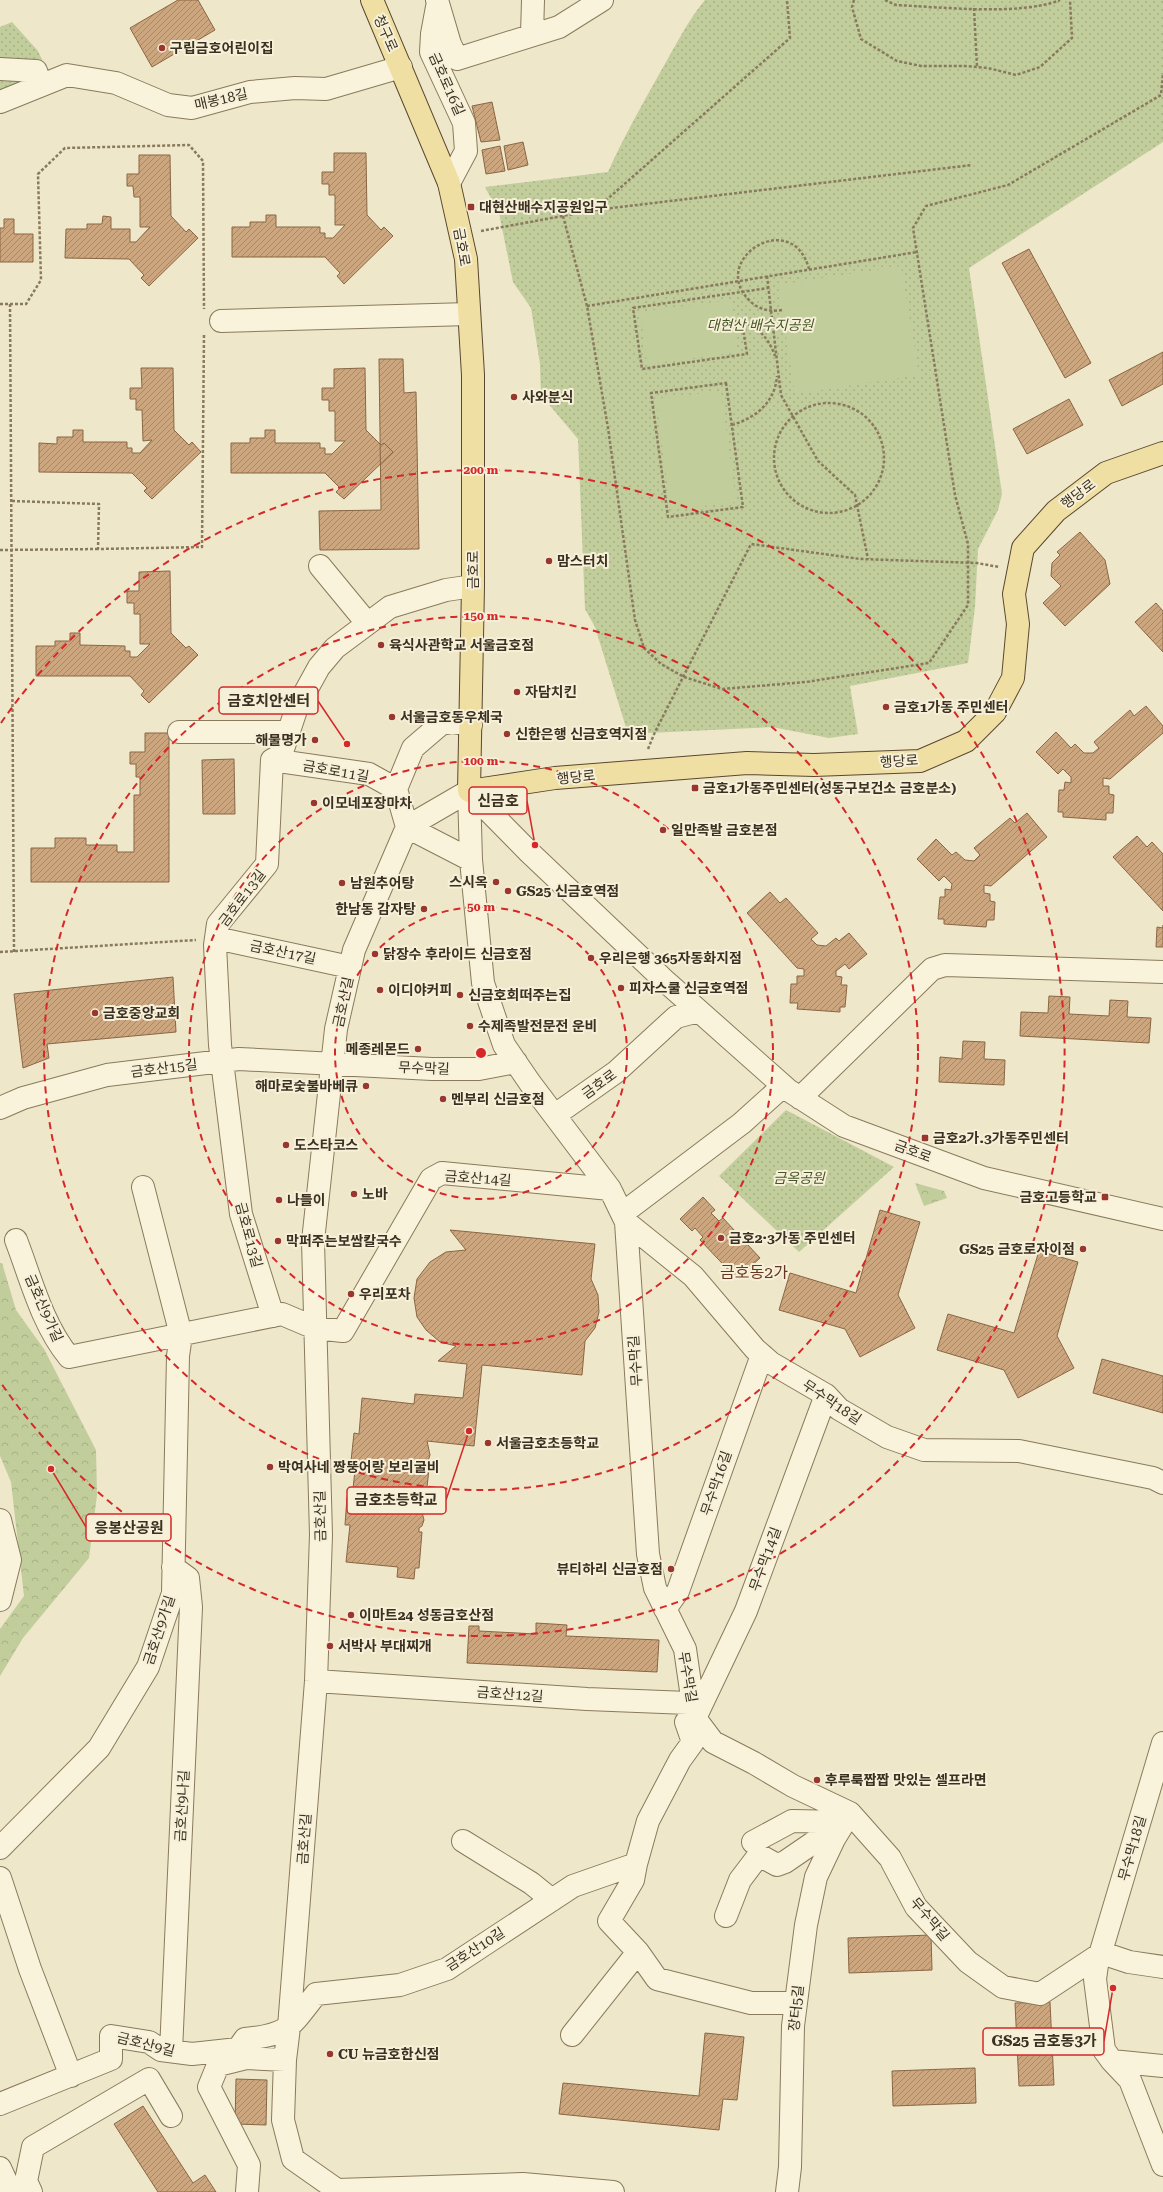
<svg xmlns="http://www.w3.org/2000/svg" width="1163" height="2192" font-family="'Roboto Serif','Noto Sans KR',serif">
	<defs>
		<pattern id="green-dots" width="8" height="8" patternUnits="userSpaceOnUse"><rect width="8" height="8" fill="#c2cd9c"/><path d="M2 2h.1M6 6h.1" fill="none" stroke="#a8b086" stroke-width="1.8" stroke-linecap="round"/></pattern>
		<pattern id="forest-crowns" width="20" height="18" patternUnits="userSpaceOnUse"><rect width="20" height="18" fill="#c2cd9c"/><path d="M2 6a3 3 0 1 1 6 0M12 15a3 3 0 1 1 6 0" fill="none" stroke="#a8b086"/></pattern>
		<pattern id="building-hatch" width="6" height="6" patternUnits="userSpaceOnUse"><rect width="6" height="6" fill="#cca67f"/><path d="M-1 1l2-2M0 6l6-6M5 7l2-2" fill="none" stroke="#a78868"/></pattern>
	</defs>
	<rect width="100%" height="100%" fill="#eee7c9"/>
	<!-- green -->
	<path fill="url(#green-dots)" d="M705,0h458v142l-194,126 33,226 -4,16 -20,39 -3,58 -7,56 -118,23 8,48 -29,4 -57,-11 -144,7 -33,-107 -10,-18 -7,-170 -37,-44 -1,-31 -9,-56 -18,-26 -14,-69 -14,-26 123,-15c17,-38 38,-74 58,-110 12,-21 23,-43 39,-62z
		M12,22l26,29 12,26 -50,18v-68z
		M786,1110l108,57 -95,85 -80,-76z"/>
	<!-- forest -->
	<path fill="url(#forest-crowns)" d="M915,1183l29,8 3,7 -23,8z
		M0,1263h2l14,47 28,39 52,101 1,45 -8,63 -66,80 -23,38v-47l24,-33 -13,-114 -11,-26z"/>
	<!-- pitch -->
	<path fill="#c2cd9c" d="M901,266l18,109 -124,19 -17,-109z
		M731,300l7,52 -91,12 -7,-52z
		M721,391l15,111 -65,8 -15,-111z"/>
	<!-- building -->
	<path fill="url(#building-hatch)" stroke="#896644" d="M178,0h20l17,30 -63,37 -22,-39z
		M492,102l8,38 -19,2 -9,-36z
		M523,142l5,23 -20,5 -4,-24z
		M500,146l5,25 -19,3 -4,-24z
		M334,153h32l1,62 14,15 3,-3 9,9 -49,48 -7,-8 3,-3 -15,-16h-93v-30h18v-5h16v-7h10v12h44v6h5v5h8l12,-13h-10v-30h-6v-11h-7v-12h12z
		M139,155h31l1,61 15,16 3,-3 9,9 -49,48 -8,-8 3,-3 -15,-16 -64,-1 1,-29h21v-5h15l1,-8 8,1v12h19v13h6l14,-15h-10v-30h-6l-1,-11h-6v-12h12z
		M4,219h10v15h19v28h-33v-34h4z
		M1029,249l62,114 -26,15 -63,-115z
		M1163,352v32l-41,22 -13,-26z
		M379,359h24l1,34 12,-1 3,157 -99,1 -1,-39 62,-1z
		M141,368h32l1,62 15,15 3,-3 9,10 -49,47 -8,-8 3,-3 -15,-15 -93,-1v-29l18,1v-7h16v-7h10v12h44v6h5v5h8l12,-13 -9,1 -1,-31h-6v-11h-6v-11h12z
		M365,368l1,62 15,15 3,-2 9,9 -49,47 -8,-7 4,-4 -15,-15h-94v-30h19v-5h15v-8h10v13h45v5h5v6h7l13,-13h-10v-30h-6v-11h-7v-12h12v-19z
		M1069,399l14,26 -56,29 -14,-25z
		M1080,532l25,28 5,24 -45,42 -22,-23 18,-17 -10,-10 1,-13 8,-8 -3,-3z
		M170,571l1,62 15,15 3,-2 9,9 -49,48 -8,-8 3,-4 -14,-15h-94v-30h19v-5h15v-8h10v12l45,1v5h5v6h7l13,-13h-10v-30h-6v-11h-7v-12h12v-19z
		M1156,603l7,8v41l-28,-30z
		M1146,706l17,20v7l-53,46 -7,-1v8h6v8l5,1 -1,18h-7v7l-43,-3v-5h-5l1,-22h5l1,-8 6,1v-6l-8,-8 -5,5 -22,-22 20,-20 15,16 4,-4 9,9h9l6,-5 -5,-6 36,-32 4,6z
		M145,733h24v149h-138v-34h24v-10h31v7h31v7h17v-57h6v-18h-4v-13h-6v-12h15z
		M234,759l1,55h-32l-1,-54z
		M1027,813l20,24 -56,49 -7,-1v8l6,1v7l5,1 -1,18h-7l-1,7 -42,-3v-5h-6l2,-22h5v-8l6,1 1,-6 -8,-8 -5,5 -22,-22 19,-20 16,16 4,-3 9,8 9,1 6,-6 -6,-7 36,-30 5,5z
		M1137,836l10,11 5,-5 11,12v57l-50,-54z
		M770,892l10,11 6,-5 32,35 -7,6 6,6 9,1 10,-8 3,3 10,-8 18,21 -18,15 -4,-5 -9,7v5l6,1 -1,8h6l-2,22h-5v5l-43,-3 1,-6h-8l1,-19h6v-8h7v-7l-7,-1 -50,-55z
		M1163,925v22h-7l1,-20 6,1z
		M173,977l3,55 -129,12 2,14 -26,10 -9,-74z
		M1049,996l21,1 -1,17 40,2 1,-16 18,1 -1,16 24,1 -2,25 -129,-7 1,-24 27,1z
		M963,1041l22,1 -1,17 21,1 -1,25 -65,-3 1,-25 22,2z
		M703,1197l12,13 -4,3 8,8 4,-3 37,40 -23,21 -37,-39 3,-3 -8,-9 -3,3 -12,-12z
		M880,1210l40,12 -22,73 17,33 -55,29 -15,-28 -66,-19 11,-37 66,20z
		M450,1230l145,14 -4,35 7,16 1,17 -4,16 -10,13 -3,34 -100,-10 -8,81 -47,-5 3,14 -2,6 -3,1v6l4,1 -4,36 -4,-1v4l3,12 -2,6 -3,2v4h3l-3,36h-4l-1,11 -17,-2 1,-10 -52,-5 4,-37h-5l2,-28 5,1 4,-37h-5l3,-28 5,1 3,-36 52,6 1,-10 48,4 4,-34 -29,-3 18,-15 -16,-4 -14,-12 -9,-13 -3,-19 3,-19 13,-17 16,-10 20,-2z
		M1039,1251l39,11 -21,74 17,32 -56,30 -14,-28 -67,-20 11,-36 66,19z
		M1102,1359l61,17v37l-70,-20z
		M536,1623l31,2 -1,11 93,4 -2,32 -190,-9 2,-37h10v5l57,3z
		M931,1935l1,35 -83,3 -1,-35z
		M1050,2002l4,83 -35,1 -4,-83z
		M705,2033l39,4 -7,63 -14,-1 -4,31 -160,-16 4,-31 136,13z
		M975,2068l1,35 -83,3 -1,-35z
		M236,2079l31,1 -1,45 -31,-1z
		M143,2106l50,77 12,-8 11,17h-58l-44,-68z"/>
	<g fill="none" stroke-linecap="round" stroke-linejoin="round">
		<!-- minor casing -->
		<g stroke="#8a7a5d" stroke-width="24">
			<path id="minor" d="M437,0l13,44 7,15 102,-32 43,-27
				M437,7l-5,27 -1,18 33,71 2,28 -17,32
				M532,35l1,-35
				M0,69l36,2 5,14
				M0,102l67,-27 49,8 52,22 24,3 58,-16 45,-4 31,1 75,-22
				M221,321l248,-7
				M320,566l47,57
				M471,725l-19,-3 -11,2 -28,24 -17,41 11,38 64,33
				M179,732h109
				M272,760l97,14 27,15
				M469,791l2,69 12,123 21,62 26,38 80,106 16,33 22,332 7,34 30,61 10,69 18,24 41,21 39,23 57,27 40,45 26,49 52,55 35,25 37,7 62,-41 27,9 34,5
				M469,791l60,61 135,128 124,110 56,36 140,52 179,41
				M216,938l134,29
				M800,1098l132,-129 13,-4 218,7
				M0,1108l23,-10 84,-23 132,-16 193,10h47l37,-7
				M555,1115l61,-43 60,-55 23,-6
				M623,1213l119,-90 41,-37
				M626,1222l67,54 62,73 16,14 55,32 13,14 48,28 37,13 95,1 134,27 10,5
				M16,1240c15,39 26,84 53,117l213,-43 33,14 28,3 88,-152 11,-6 168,16
				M273,1316l-32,-102 -21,-169 -5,-100 3,-21 49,-60 5,-104 9,-5 16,-48 22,-40 16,-19 55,-41 56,-17 27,-4
				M0,1520l10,40 -10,40
				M665,1609l13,-18 84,-236
				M316,1681l271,18 101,4 7,15
				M695,1718l51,-107 80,-216
				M1163,1743l-66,222 -2,14 9,71 8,11 18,19 33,85
				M463,1841l68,42 21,17
				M753,1842l39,-21 53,1
				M0,1848l99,-100 49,-81 25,-74 5,-237 3,-21 -38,-148
				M636,1864l-3,16 -24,41 29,31 19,27 94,24h45
				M0,1878l30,91 41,107
				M726,1916l14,-36 19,-25 18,10 8,-3 41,-28 13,-3
				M572,2035l66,-83
				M171,2051l20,-444 -3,-29 -15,-11
				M1112,2061l51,5
				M0,2104l111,-45v-23l38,6 12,8 31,4 46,-5 7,-10c44,-4 45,-12 71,-45l84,-9 47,-16 126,-83 63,-22 12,-43 32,-61 13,-18 -7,-20 9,-4
				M0,2168l11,24
				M337,2190l186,-6 90,8
				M31,2192l-5,-11 7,-34 116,-68 22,37
				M247,2192l2,-27 -40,-78 9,-22 28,-7 39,2
				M340,2192l-47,-33 -10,-39 2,-60 4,-33 27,-346 5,-146 -8,-294 23,-212 18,-79 53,-123 62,-36
				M787,2192l3,-25 3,-141 13,-101 10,-48 18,-38 16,-26"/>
		</g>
		<!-- major casing -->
		<g stroke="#594731" stroke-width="24">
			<path id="major" d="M372,0l77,183 17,76 7,116v211l-4,205 86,-13 192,-15 67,2 106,-4 46,-20 29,-29 18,-34 5,-54 -4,-30 9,-46 33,-37 50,-38 57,-20"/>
		</g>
		<!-- path -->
		<path stroke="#8a7a5d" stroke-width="2.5" stroke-dasharray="3 2" stroke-linecap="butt" d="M854,0l-2,7 9,32 36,22 24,5h44l23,2 28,7 24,-8 32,-29 -2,-38
			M885,0l11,5c44,2 125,11 164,-5
			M974,8l3,59
			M595,210l377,-45
			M563,216l24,90 21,122 27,192 9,28 17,16 23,13 38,12 84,-7 123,-19 39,-58v-61l-13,-49 -42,-267 13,-22 82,-21 153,-90 2,-22
			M481,231l114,-21 195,-172 -3,-38
			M767,276l14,119 37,66 37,34 13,64
			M0,304h26l15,-24 -3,-106 27,-26 124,-3 14,16 1,148
			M10,304l4,648
			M587,306l330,-54
			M782,310c-11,2 -23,0 -32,-9 -43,-41 42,-95 59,-32
			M734,321c21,2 34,15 41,35
			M742,322l5,32 -105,15 -9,-61 135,-20
			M726,383l17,124 -75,10 -17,-124z
			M774 458a55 55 0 1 1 110 0a55 55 0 1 1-110 0Z
			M732,425c23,-7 43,-22 45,-49
			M12,501l87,3 -1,45 104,-2 2,-214
			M0,550l98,-1
			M648,749l7,-17 96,-188 109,15 117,4 22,4
			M0,952l196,-12"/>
		<!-- minor -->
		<use href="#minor" stroke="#f9f3dc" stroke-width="22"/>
		<!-- major -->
		<use href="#major" stroke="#f0dfa2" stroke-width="22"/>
	</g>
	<!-- distance rings -->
	<g fill="none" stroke="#d62828" stroke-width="2" stroke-dasharray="7 5">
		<circle cx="481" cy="1053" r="146"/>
		<circle cx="481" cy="1053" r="292"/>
		<circle cx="481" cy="1053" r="437"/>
		<path d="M1 723A583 583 0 1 1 1 1383"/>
	</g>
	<!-- markers -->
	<g fill="#99372e" stroke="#f6f0d8" stroke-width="1.5">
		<circle cx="162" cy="48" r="4"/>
		<rect x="467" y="203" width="8" height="8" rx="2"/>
		<circle cx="514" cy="397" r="4"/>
		<circle cx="549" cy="561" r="4"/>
		<circle cx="381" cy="645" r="4"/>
		<circle cx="517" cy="692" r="4"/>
		<circle cx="886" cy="707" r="4"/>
		<circle cx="392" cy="717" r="4"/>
		<circle cx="507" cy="734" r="4"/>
		<circle cx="315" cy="740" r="4"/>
		<rect x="691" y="784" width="8" height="8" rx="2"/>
		<circle cx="314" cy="803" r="4"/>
		<circle cx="663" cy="830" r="4"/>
		<circle cx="496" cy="882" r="4"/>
		<circle cx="342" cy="883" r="4"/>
		<circle cx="508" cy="891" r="4"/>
		<circle cx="424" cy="909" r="4"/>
		<circle cx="375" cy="954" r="4"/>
		<circle cx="591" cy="958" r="4"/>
		<circle cx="621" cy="988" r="4"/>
		<circle cx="380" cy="990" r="4"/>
		<circle cx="460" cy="995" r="4"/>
		<circle cx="95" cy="1013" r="4"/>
		<circle cx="470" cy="1026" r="4"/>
		<circle cx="418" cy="1049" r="4"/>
		<circle cx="366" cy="1086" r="4"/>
		<circle cx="443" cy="1099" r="4"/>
		<rect x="921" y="1134" width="8" height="8" rx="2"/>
		<circle cx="286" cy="1145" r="4"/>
		<circle cx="354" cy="1194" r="4"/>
		<rect x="1101" y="1193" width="8" height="8" rx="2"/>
		<circle cx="279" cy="1200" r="4"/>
		<circle cx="721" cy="1238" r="4"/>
		<circle cx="278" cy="1241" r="4"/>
		<circle cx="1083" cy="1249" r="4"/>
		<circle cx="351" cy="1294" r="4"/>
		<circle cx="488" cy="1443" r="4"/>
		<circle cx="270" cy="1467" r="4"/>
		<circle cx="671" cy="1569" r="4"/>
		<circle cx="351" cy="1615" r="4"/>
		<circle cx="330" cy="1646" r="4"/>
		<circle cx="817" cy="1780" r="4"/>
		<circle cx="330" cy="2054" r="4"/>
	</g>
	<g text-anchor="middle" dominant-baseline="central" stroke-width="4" stroke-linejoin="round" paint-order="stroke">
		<!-- street labels -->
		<g font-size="14" fill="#3b3021" stroke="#f6f0d8">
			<text transform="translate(386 33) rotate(66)">청구로</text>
			<text transform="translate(447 84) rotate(66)">금호로16길</text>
			<text transform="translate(221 99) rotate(-13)">매봉18길</text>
			<text transform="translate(462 247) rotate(80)">금호로</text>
			<text transform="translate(1078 494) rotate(-37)">행당로</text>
			<text transform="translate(473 570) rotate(-90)">금호로</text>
			<text transform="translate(899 761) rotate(-4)">행당로</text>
			<text transform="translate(336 771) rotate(10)">금호로11길</text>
			<text transform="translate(576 777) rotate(-6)">행당로</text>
			<text transform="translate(242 898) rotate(-53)">금호로13길</text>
			<text transform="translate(283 952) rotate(12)">금호산17길</text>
			<text transform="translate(343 1002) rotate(-78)">금호산길</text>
			<text transform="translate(164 1068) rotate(-7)">금호산15길</text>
			<text transform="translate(424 1068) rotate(2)">무수막길</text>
			<text transform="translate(599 1084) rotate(-36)">금호로</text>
			<text transform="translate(913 1151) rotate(20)">금호로</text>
			<text transform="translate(478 1178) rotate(4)">금호산14길</text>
			<text transform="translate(249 1235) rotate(75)">금호로13길</text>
			<text transform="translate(44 1308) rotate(66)">금호산9가길</text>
			<text transform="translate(635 1361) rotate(-94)">무수막길</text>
			<text transform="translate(832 1402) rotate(34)">무수막18길</text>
			<text transform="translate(716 1483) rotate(-71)">무수막16길</text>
			<text transform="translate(320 1516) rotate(-91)">금호산길</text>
			<text transform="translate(765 1559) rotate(-70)">무수막14길</text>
			<text transform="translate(159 1630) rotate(-72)">금호산9가길</text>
			<text transform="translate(688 1677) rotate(80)">무수막길</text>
			<text transform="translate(510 1694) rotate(4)">금호산12길</text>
			<text transform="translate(182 1806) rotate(-87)">금호산9나길</text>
			<text transform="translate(304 1839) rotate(-86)">금호산길</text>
			<text transform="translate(1132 1848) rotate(-74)">무수막18길</text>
			<text transform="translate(930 1919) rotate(50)">무수막길</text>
			<text transform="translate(475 1949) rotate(-33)">금호산10길</text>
			<text transform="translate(796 2008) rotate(-84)">장터5길</text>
			<text transform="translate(146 2044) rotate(14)">금호산9길</text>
		</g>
		<!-- poi labels -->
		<g font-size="14" font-weight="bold" fill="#3b3021" stroke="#f6f0d8" text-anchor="start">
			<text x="170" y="48">구립금호어린이집</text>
			<text x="479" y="207">대현산배수지공원입구</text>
			<text x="522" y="397">사와분식</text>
			<text x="557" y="561">맘스터치</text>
			<text x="389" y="645">육식사관학교 서울금호점</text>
			<text x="525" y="692">자담치킨</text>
			<text x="894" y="707">금호1가동 주민센터</text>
			<text x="400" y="717">서울금호동우체국</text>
			<text x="515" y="734">신한은행 신금호역지점</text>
			<text x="307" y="740" text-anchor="end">해물명가</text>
			<text x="703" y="788">금호1가동주민센터(성동구보건소 금호분소)</text>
			<text x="322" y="803">이모네포장마차</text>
			<text x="671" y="830">일만족발 금호본점</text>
			<text x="488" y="882" text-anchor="end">스시옥</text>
			<text x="350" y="883">남원추어탕</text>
			<text x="516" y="891">GS25 신금호역점</text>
			<text x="416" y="909" text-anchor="end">한남동 감자탕</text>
			<text x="383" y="954">닭장수 후라이드 신금호점</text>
			<text x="599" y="958">우리은행 365자동화지점</text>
			<text x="629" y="988">피자스쿨 신금호역점</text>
			<text x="388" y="990">이디야커피</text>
			<text x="468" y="995">신금호회떠주는집</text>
			<text x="103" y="1013">금호중앙교회</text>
			<text x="478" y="1026">수제족발전문전 운비</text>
			<text x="410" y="1049" text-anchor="end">메종레몬드</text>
			<text x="358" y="1086" text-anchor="end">해마로숯불바베큐</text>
			<text x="451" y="1099">멘부리 신금호점</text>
			<text x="933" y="1138">금호2가.3가동주민센터</text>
			<text x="294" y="1145">도스타코스</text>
			<text x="362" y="1194">노바</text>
			<text x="1097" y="1197" text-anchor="end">금호고등학교</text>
			<text x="287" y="1200">나들이</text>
			<text x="729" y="1238">금호2·3가동 주민센터</text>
			<text x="286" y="1241">막퍼주는보쌈칼국수</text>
			<text x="1075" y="1249" text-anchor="end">GS25 금호로자이점</text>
			<text x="359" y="1294">우리포차</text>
			<text x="496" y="1443">서울금호초등학교</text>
			<text x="278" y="1467">박여사네 짱뚱어랑 보리굴비</text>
			<text x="663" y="1569" text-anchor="end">뷰티하리 신금호점</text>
			<text x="359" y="1615">이마트24 성동금호산점</text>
			<text x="338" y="1646">서박사 부대찌개</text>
			<text x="825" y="1780">후루룩짭짭 맛있는 셀프라면</text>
			<text x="338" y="2054">CU 뉴금호한신점</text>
		</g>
		<!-- park labels -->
		<g font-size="14" font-style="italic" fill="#475728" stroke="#f6f0d8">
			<text x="760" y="325">대현산 배수지공원</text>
			<text x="799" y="1178">금옥공원</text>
		</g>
		<!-- quarter labels -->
		<g font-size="16" fill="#673621" stroke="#f6f0d8">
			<text x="754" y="1272">금호동2가</text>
		</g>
	</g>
	<circle cx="481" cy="1053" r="6" fill="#d62828" stroke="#f6f0d8" stroke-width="2"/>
	<g font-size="12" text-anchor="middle" font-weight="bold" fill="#d62828" stroke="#f6f0d8" stroke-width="4" stroke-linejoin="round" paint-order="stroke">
		<text x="481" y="474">200 m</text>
		<text x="481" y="620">150 m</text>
		<text x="481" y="765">100 m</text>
		<text x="481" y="911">50 m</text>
	</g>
	<!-- callouts -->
	<path fill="none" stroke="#d62828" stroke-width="1.5" d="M347 744L318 701M535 845L527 801M469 1431L446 1500M51 1469L86 1527M1113 1988L1104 2041"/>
	<g fill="#d62828" stroke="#f6f0d8" stroke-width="1.5">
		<circle cx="347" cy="744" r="4"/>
		<circle cx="535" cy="845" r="4"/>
		<circle cx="469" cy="1431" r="4"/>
		<circle cx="51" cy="1469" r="4"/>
		<circle cx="1113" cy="1988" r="4"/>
	</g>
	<g fill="#f6f0d8" stroke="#d62828" stroke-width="1.5">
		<rect x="219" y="687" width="99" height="27" rx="4"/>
		<rect x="469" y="787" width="58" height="27" rx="4"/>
		<rect x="347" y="1487" width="99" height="27" rx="4"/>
		<rect x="86" y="1514" width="85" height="27" rx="4"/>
		<rect x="983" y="2028" width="121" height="27" rx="4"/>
	</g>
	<g font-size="15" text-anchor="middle" font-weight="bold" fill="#3b3021">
		<text x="269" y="706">금호치안센터</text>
		<text x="498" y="806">신금호</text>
		<text x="396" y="1505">금호초등학교</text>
		<text x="129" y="1533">응봉산공원</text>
		<text x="1044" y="2046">GS25 금호동3가</text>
	</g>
</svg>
